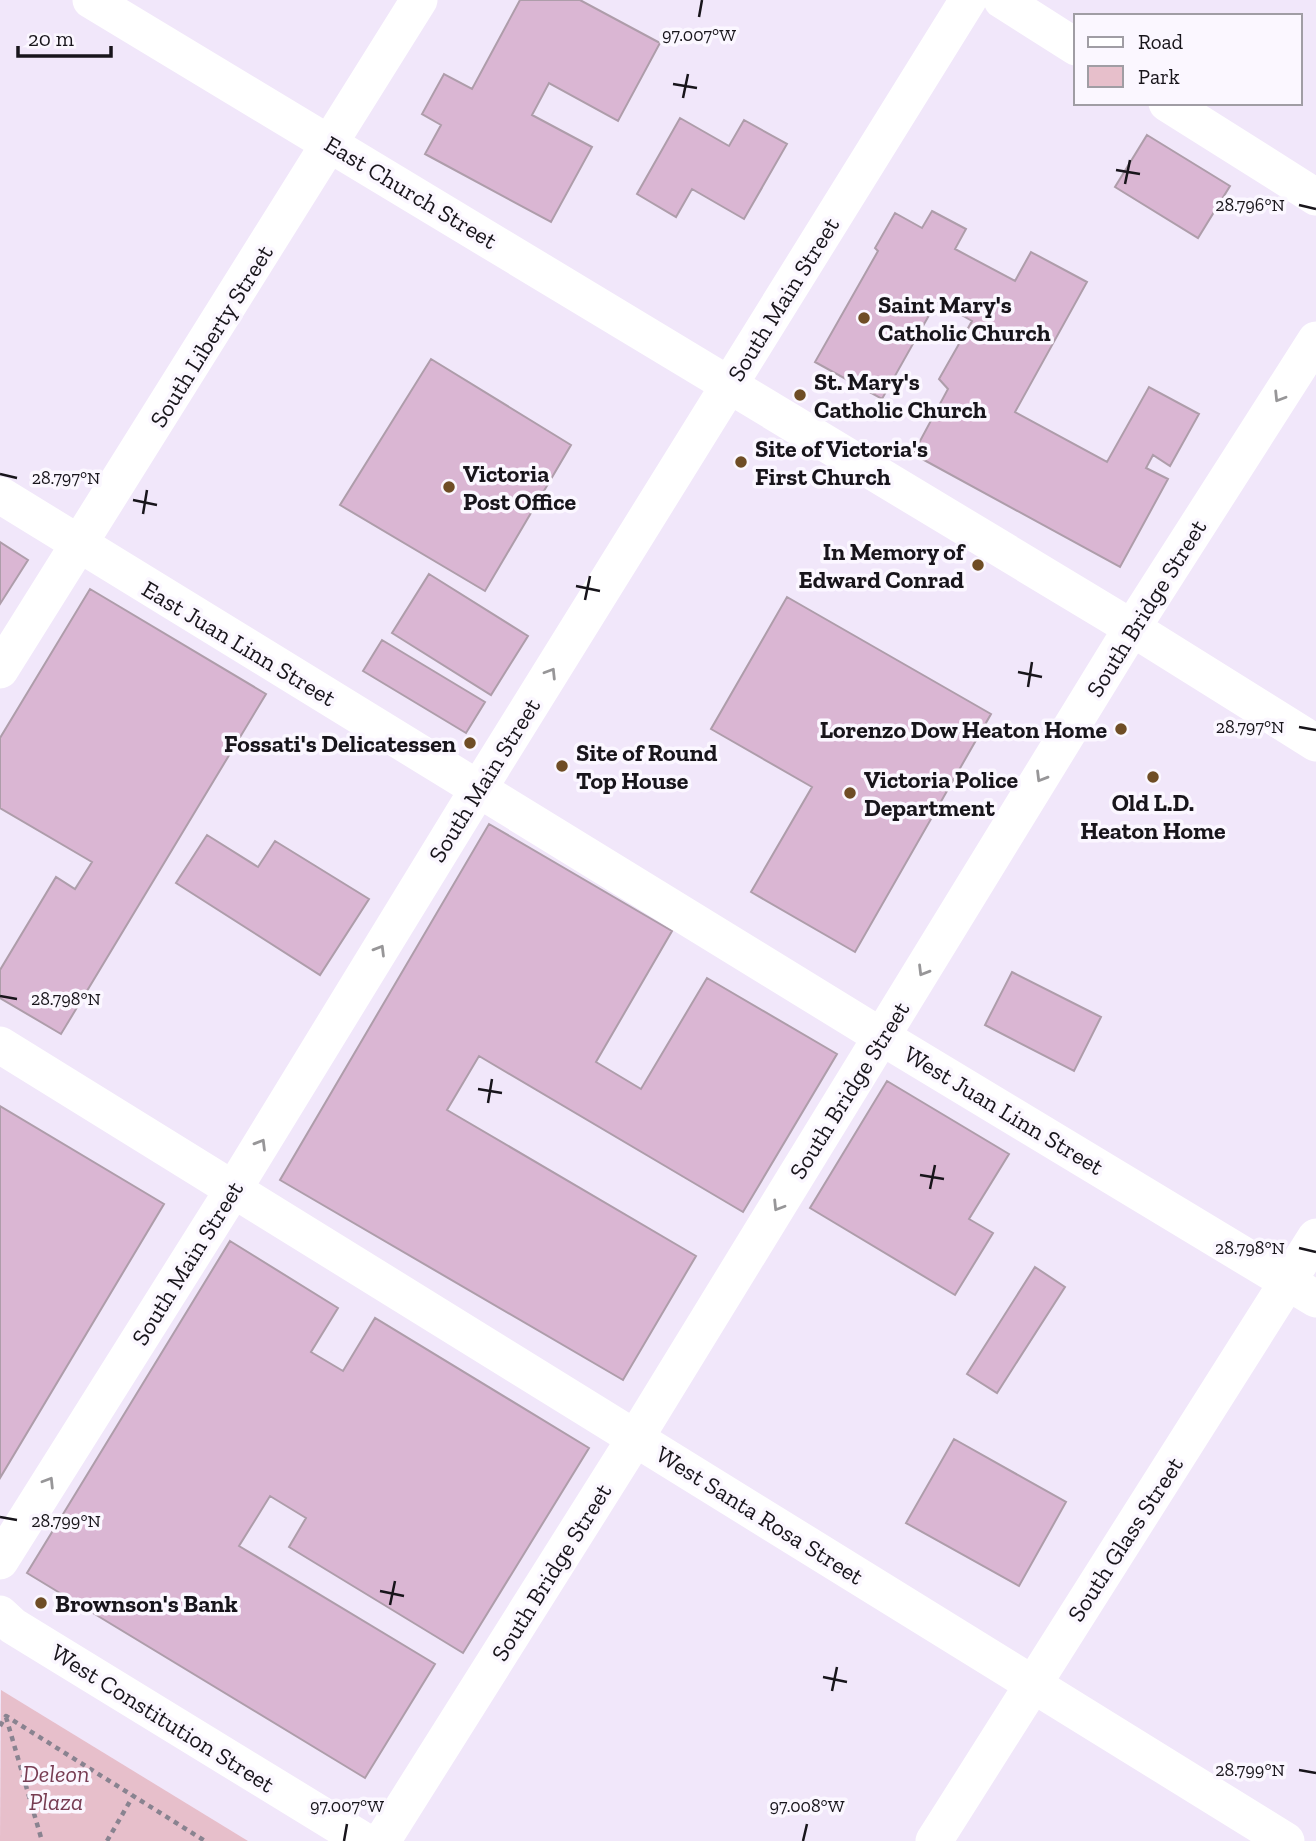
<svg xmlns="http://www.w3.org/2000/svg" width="1316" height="1841" font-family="'Zilla Slab',serif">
	<rect width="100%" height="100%" fill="#f1e7fa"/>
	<!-- green -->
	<path fill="#e7bfcb" d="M1,1690l247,151h-248z"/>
	<!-- building -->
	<path fill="#dab6d3" stroke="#ae9daa" stroke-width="2" d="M520,0h60l80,43 -42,78 -69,-38 -17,32 60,32 -41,75 -126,-68 16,-29 -19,-11 22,-40 28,15z
		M680,118l49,28 15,-26 43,24 -43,75 -52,-30 -16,28 -39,-23z
		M1147,135l83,51 -32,52 -83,-51z
		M932,211l34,18 -11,20 60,32 16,-29 56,30 -72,130 92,50 42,-75 50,27 -29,52 -17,-11 -7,13 22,11 -48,88 -207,-113 35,-65 -9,-10 33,-58 -35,-20 -55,98 -67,-37 63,-111 -3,-3 20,-35 27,15z
		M431,359l140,86 -86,146 -145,-86z
		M0,542l28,18 -28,44z
		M429,574l99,62 -37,59 -99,-62z
		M90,589l176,105 -205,340 -61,-36v-28l56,-93 19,12 17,-27 -92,-54v-70z
		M787,597l204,117 -136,238 -104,-60 61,-105 -101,-58z
		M382,640l103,62 -19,31 -103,-62z
		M489,824l183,107 -76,131 45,27 66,-111 130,76 -94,158 -264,-156 -32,54 249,146 -73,124 -343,-200z
		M207,835l51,32 17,-26 94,58 -49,76 -144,-92z
		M1012,972l89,45 -27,54 -89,-46z
		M887,1081l122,73 -40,65 24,14 -38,62 -145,-87z
		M0,1106l164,98 -164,274z
		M230,1241l108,67 -27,44 32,19 32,-53 214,130 -126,205 -174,-106 17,-29 -36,-22 -31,50 196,118 -70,114 -338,-205z
		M1035,1267l30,20 -68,106 -30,-19z
		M954,1439l112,63 -47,84 -113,-63z"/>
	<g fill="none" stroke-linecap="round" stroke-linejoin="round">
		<!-- path -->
		<path stroke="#898390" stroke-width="4.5" stroke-dasharray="5 5" stroke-linecap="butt" d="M6,1717l36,124
			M0,1726l6,-10 199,125
			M107,1841l26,-45"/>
		<!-- minor -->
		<path stroke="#fff" stroke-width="37" d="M91,0l1041,628 184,115
			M1002,0l74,47
			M1167,103l149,94
			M0,495l882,542 434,262
			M0,670l419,-670
			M0,1045l1286,796
			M0,1561l233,-371 246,-402 489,-788
			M0,1614l13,12 351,215
			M382,1841l254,-404 496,-809 184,-288
			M934,1841l382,-604"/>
	</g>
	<!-- one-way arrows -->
	<defs><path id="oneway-chevron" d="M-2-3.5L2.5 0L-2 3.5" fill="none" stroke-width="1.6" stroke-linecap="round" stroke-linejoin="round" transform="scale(1.75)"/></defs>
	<g stroke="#979698">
		<use href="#oneway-chevron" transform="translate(1279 397) rotate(122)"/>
		<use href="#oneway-chevron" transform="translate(551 673) rotate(-58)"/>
		<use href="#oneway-chevron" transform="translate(1041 777) rotate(121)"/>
		<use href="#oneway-chevron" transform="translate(380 950) rotate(-59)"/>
		<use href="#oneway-chevron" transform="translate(923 971) rotate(121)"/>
		<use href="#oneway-chevron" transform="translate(261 1144) rotate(-59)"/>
		<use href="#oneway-chevron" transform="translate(778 1206) rotate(122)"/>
		<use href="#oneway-chevron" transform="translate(49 1482) rotate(-58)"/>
	</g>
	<!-- ticks -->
	<path fill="none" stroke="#18151b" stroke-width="2.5" d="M699,17l3,-17M673,84l24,4M683,98l5,-24M1116,170l24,4M1125,184l5,-24M1299,205l17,4M0,474l17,4M133,500l24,5M143,514l4,-24M576,586l24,5M585,600l5,-24M1018,672l24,5M1028,687l4,-25M1299,727l17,3M0,996l17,3M478,1089l24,4M488,1103l4,-24M920,1175l24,4M930,1189l5,-24M1299,1248l17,4M0,1517l17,3M380,1591l24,5M390,1605l5,-24M823,1677l24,5M832,1691l5,-24M1299,1770l17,3M344,1841l3,-17M803,1841l4,-17"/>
	<!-- markers -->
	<g fill="#6f4d25" stroke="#fbf7ff" stroke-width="2.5">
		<circle cx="864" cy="318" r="7"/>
		<circle cx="800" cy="395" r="7"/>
		<circle cx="741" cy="462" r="7"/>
		<circle cx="449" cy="487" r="7"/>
		<circle cx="978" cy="565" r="7"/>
		<circle cx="1121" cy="729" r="7"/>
		<circle cx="470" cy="743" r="7"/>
		<circle cx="562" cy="766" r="7"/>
		<circle cx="1153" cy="777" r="7"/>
		<circle cx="850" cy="793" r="7"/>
		<circle cx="41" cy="1603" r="7"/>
	</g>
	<g text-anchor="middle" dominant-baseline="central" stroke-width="7" stroke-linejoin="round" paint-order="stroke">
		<!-- street labels -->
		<g font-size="24" fill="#18151b" stroke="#fbf7ff">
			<text transform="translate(411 192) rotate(31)">East Church Street</text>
			<text transform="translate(783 299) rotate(-58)">South Main Street</text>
			<text transform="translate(211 336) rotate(-58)">South Liberty Street</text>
			<text transform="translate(1146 608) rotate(-58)">South Bridge Street</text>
			<text transform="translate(239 643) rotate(31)">East Juan Linn Street</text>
			<text transform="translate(484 780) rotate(-58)">South Main Street</text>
			<text transform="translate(849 1090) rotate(-58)">South Bridge Street</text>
			<text transform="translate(1004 1110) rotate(31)">West Juan Linn Street</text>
			<text transform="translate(187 1263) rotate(-58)">South Main Street</text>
			<text transform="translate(760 1515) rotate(32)">West Santa Rosa Street</text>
			<text transform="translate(1125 1539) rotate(-57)">South Glass Street</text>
			<text transform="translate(551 1572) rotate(-58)">South Bridge Street</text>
			<text transform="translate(163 1718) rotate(32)">West Constitution Street</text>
		</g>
		<!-- poi labels -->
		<g font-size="24" font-weight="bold" fill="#18151b" stroke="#fbf7ff" text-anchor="start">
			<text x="878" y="304">Saint Mary's<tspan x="878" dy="28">Catholic Church</tspan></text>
			<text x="814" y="381">St. Mary's<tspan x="814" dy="28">Catholic Church</tspan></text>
			<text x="755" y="448">Site of Victoria's<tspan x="755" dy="28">First Church</tspan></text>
			<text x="463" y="473">Victoria<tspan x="463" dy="28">Post Office</tspan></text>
			<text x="964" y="551" text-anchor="end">In Memory of<tspan x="964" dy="28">Edward Conrad</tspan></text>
			<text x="1107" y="729" text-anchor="end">Lorenzo Dow Heaton Home</text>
			<text x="456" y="743" text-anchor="end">Fossati's Delicatessen</text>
			<text x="576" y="752">Site of Round<tspan x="576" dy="28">Top House</tspan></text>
			<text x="864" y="779">Victoria Police<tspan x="864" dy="28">Department</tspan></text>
			<text x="1153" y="802" text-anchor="middle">Old L.D.<tspan x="1153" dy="28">Heaton Home</tspan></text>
			<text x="55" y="1603">Brownson's Bank</text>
		</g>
		<!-- park labels -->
		<g font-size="24" font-style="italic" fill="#773c52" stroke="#fbf7ff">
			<text x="56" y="1773">Deleon<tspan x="56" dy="28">Plaza</tspan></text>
		</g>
	</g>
	<g font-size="18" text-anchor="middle" fill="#18151b" stroke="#fbf7ff" stroke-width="7" stroke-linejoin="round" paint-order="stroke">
		<text x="699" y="41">97.007°W</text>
		<text x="1250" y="211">28.796°N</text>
		<text x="66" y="484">28.797°N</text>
		<text x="1250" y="733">28.797°N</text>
		<text x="66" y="1005">28.798°N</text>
		<text x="1250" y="1254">28.798°N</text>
		<text x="66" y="1527">28.799°N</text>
		<text x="1250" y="1776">28.799°N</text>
		<text x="347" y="1812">97.007°W</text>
		<text x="807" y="1812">97.008°W</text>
	</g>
	<!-- legend -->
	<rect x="1074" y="14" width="228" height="91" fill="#fbf7ff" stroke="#a09da4" stroke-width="2"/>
	<rect x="1088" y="37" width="35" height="10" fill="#ffffff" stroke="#a09da4" stroke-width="2"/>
	<text x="1138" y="49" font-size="21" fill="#18151b">Road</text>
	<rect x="1088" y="66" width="35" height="21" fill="#e7bfcb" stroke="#a09da4" stroke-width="2"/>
	<text x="1138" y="84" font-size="21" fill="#18151b">Park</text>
	<!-- scale -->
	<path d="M18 46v10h93v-10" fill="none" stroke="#18151b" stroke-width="3.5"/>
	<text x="28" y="46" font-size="21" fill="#18151b" stroke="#fbf7ff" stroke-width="5" paint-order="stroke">20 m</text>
</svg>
